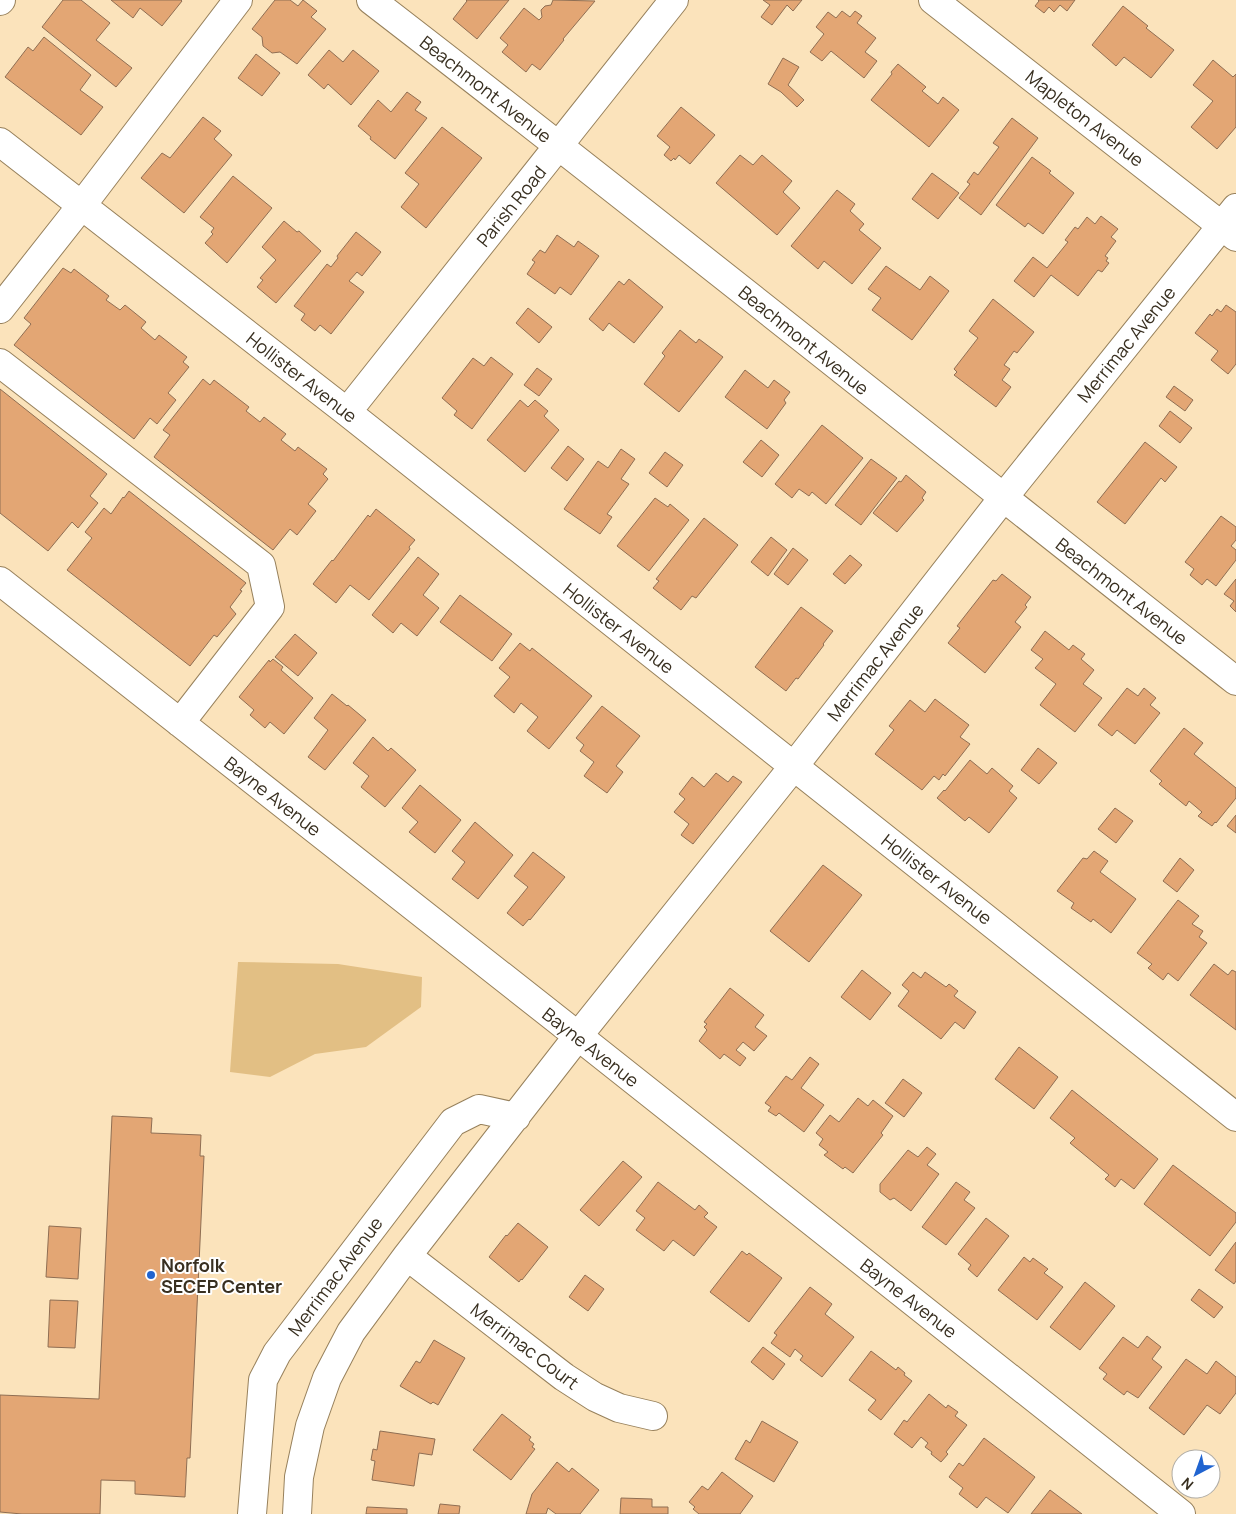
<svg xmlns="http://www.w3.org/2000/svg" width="1236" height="1514" font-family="Manrope,sans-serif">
	<rect width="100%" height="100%" fill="#fbe3bb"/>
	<!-- green -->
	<path fill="#e2bf84" d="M238,962l100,2 84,13 -1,30 -55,40 -51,7 -45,23 -40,-5z"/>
	<!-- building -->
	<path fill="#e3a674" stroke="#8f6e53" d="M63,0h18l29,23 -14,17 36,28 -16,19 -74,-60z
		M111,0h70l1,1 -20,25 -22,-18 -7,10z
		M275,0h15l8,6 5,-6 14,11 -6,6 15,12 -29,35 -17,-12 -8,1 -9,-7 -1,-9 -10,-8z
		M466,0h43l-32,39 -24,-20 14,-18z
		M553,0l42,1 -32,38 1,1 -24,30 -8,-6 -6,8 -24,-20 6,-7 -8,-7 24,-30 15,12 3,-3 -1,-7 4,-4 6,-1z
		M763,0h39l-9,11 -6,-6 -15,20 -11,-8 9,-12z
		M1038,0h37l-8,11 -7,-6 -6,7 -5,-5 -5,6 -9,-7 4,-5z
		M1123,6l25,20 -2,2 28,22 -23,28 -27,-21 -8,9 -24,-21z
		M842,11l8,6 5,-6 7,5 -5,7 19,15 -11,14 12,9 -13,17 -33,-27 -9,10 -12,-9 14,-18 -8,-7 12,-15 8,6z
		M44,37l47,38 -11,15 23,17 -22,28 -76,-58 23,-30 5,4z
		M329,50l14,12 10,-12 26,21 -28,34 -23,-21 -4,5 -16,-14z
		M256,54l24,19 -18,23 -24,-18z
		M783,58l16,9 -11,18 16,15 -7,7 -16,-15 -13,-8z
		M1213,60l20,17 3,-3v53l-19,22 -26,-22 22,-26 -20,-16z
		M898,64l28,23 -4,4 16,13 5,-7 16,13 -30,37 -58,-47 21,-26 -1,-2z
		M407,92l14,10 -6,8 12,8 -32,41 -25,-20 1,-2 -13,-11 20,-26 13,12z
		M681,107l34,28 -25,29 -11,-9 -4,5 -1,-2 -3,3 -7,-6 6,-8 -13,-11z
		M203,117l18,14 -7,8 18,16 -48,58 -43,-35 21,-25 8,5z
		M1012,118l26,20 -57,77 -22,-17 11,-14 -3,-2 7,-10 4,3 21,-28 -6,-4z
		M442,127l40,31 -56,70 -25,-21 18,-23 -14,-11z
		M740,155l13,10 9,-10 30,26 -9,11 17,16 -23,27 -61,-52z
		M1032,157l19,14 -2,2 25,20 -31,41 -15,-11 -3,4 -29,-22z
		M932,173l27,20 -21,26 -26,-20z
		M233,176l39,32 -45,55 -22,-20 8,-9 -2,-2 3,-4 -14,-11z
		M837,190l18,14 -5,7 14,13 -5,6 22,18 -29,36 -28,-23 -6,8 -27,-23z
		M1101,216l17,13 -7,8 5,4 -11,15 3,2 -2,3 3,2 -7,9 -4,-2 -20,26 -27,-21 -17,22 -20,-16 19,-24 14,11 21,-26 -3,-2 10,-13 3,2 9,-12 8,7z
		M284,221l13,11 2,-1 22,20 -45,52 -19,-16 6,-7 -3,-2 16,-18 -14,-13z
		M356,232l25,20 -19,24 -5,-4 -8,9 15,11 -33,42 -11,-9 -5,6 -14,-11 4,-6 -11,-8 33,-42 4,3 7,-9 -1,-2z
		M557,235l17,12 4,-6 21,15 -28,39 -11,-8 -5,7 -28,-20 8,-12 -3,-2 8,-10 5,3z
		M886,266l34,24 10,-14 19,15 -37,49 -40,-30 9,-12 -13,-9z
		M63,268l8,5 3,-4 35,27 -3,4 14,10 5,-5 21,17 -5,6 14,12 4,-5 28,22 -4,5 6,5 -21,26 8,7 -19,24 -7,-6 -16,21 -120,-94 17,-21 -7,-6z
		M629,279l34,28 -29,36 -25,-20 -6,8 -14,-12 30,-38 5,4z
		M993,299l41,33 -17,21 -3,-2 -10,14 6,4 -8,11 9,7 -15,20 -42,-32 3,-3 -3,-3 24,-31 -9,-7z
		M1226,305l10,7v52l-8,10 -17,-14 7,-9 -23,-18 15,-19 2,2 5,-7 4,3z
		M528,308l24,19 -13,16 -23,-20z
		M680,330l16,13 3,-4 24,18 -44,55 -35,-28 21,-28 -3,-3z
		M491,357l22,17 -41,55 -18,-14 3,-4 -15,-13 31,-40 11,8z
		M537,368l15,11 -13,17 -15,-11z
		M745,370l23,18 6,-8 16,12 -6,8 2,3 -19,26 -42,-32z
		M203,379l7,6 4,-5 35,27 -3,4 14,11 4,-5 22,17 -5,6 14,11 3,-4 29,22 -4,5 5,5 -20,25 8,7 -19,24 -7,-6 -17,21 -119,-93 16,-22 -7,-5z
		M1174,386l19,14 -8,11 -19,-14z
		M0,389l107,85 -17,22 8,7 -20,25 -6,-6 -24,29 -48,-38z
		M520,400l8,7 7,-7 13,11 -4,5 15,14 -34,42 -38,-32z
		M1170,411l22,17 -12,15 -21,-17z
		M822,425l41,33 -37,46 -14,-12 -3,4 -10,-7 -7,9 -17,-14z
		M761,440l18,15 -17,22 -19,-15z
		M1145,442l32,25 -12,15 -4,-4 -36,46 -28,-22z
		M568,446l16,13 -17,22 -16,-13z
		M621,449l14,10 -14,20 8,5 -22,30 5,3 -12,17 -36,-25 34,-48 10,7z
		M665,452l18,13 -16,22 -18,-14z
		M871,459l26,19 -36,47 -26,-20z
		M906,475l20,17 -4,6 2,2 -27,32 -24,-19 26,-32 2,1z
		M129,491l117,92 -6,7 2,1 -12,16 6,7 -19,23 -3,-2 -24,31 -123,-96 25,-32 -7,-6 19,-24 7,6 12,-17 1,1z
		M655,498l13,9 2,-3 19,16 -40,51 -32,-25z
		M376,509l39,31 -6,7 1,2 -41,51 -19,-15 -14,18 -23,-19 19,-24 1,1 35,-46 2,2z
		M1221,516l15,11v13l-5,6 5,4v10l-20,26 -9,-7 -5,6 -12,-10 4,-6 -9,-7z
		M704,518l34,27 -42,53 -4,-2 -11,14 -28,-22 6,-7 -3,-2z
		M771,537l16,13 -19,26 -17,-14z
		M793,548l15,12 -20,25 -14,-11z
		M850,555l12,10 -17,19 -12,-10z
		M418,557l21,17 -16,21 16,13 -22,28 -16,-13 -8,10 -21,-18z
		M1002,574l29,23 -6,8 2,2 -12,15 6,5 -36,46 -37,-30 12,-15 -3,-2 36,-46 3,1z
		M1236,579v33l-6,-6 4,-5 -10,-7z
		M460,595l52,39 -20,27 -52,-39z
		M801,607l32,24 -10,13 1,1 -26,34 -2,-1 -10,13 -31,-24z
		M1045,631l24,19 4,-5 12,9 -4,5 13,11 -11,14 19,14 -27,34 -35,-27 16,-21 -21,-16 8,-9 -12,-9z
		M295,634l22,19 -19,23 -23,-19z
		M520,643l10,8 2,-3 60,48 -43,53 -22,-18 11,-14 -17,-14 -7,10 -20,-17 16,-19 -11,-9z
		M273,659l10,8 -2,3 32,28 -29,36 -14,-12 -5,6 -15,-13 4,-5 -15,-13 30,-37 1,2z
		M1127,688l11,8 6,-8 12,10 -6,7 10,8 -25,31 -18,-14 -5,6 -14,-11z
		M332,694l15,12 1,-1 18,15 -41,50 -17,-13 20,-27 -14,-12z
		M935,699l34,26 -9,12 10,7 -25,32 -2,-2 -4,6 -5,-4 -12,14 -47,-36 19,-24 -5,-4 21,-26 15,12z
		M602,706l38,30 -24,30 7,6 -16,21 -23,-17 10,-14 -14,-11 4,-6 -8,-7z
		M1184,728l19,15 -9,11 42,34v10l-20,25 -1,-1 -3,4 -14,-10 4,-4 -13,-11 -3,5 -27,-22 3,-3 -12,-10z
		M373,737l15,14 3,-3 25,22 -31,37 -24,-20 8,-11 -16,-13z
		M1038,748l19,15 -18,21 -18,-14z
		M970,760l17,14 5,-6 21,18 -4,5 8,7 -28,35 -20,-16 -4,4 -28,-23 7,-8 1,1z
		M716,773l12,9 5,-6 9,6 -49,62 -12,-9 8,-11 -15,-12 11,-13 -6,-5 13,-17 12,10z
		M420,785l41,35 -26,33 -26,-21 9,-10 -16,-14z
		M1115,808l18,13 -17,22 -18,-14z
		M1236,815v18l-9,-7z
		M475,822l38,33 -35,44 -26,-20 13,-17 -13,-11z
		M1094,851l14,10 -8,11 36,27 -25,34 -18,-14 -2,3 -20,-14 3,-5 -17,-12 26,-33 4,1z
		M533,852l32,25 -35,43 -1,-1 -6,7 -16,-13 21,-26 -14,-11z
		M1180,858l14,12 -17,22 -14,-11z
		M823,865l39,30 -53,67 -39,-31z
		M1178,900l21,16 -7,8 11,7 -4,6 8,6 -29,38 -10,-8 -5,7 -15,-12 4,-4 -15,-11z
		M1214,964l14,11 4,-5 4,2v58l-46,-35z
		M862,970l29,23 -21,27 -29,-23z
		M913,972l8,6 4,-6 21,15 3,-3 9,7 -4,5 22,16 -12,17 -9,-7 -14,17 -43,-33 11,-15 -7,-6z
		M730,988l34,27 -9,12 12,9 -13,15 -11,-9 -7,8 10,8 -6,8 -16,-12 -4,5 -21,-18 8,-11 -3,-3 3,-3 -3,-2z
		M1019,1047l39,30 -24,32 -39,-30z
		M810,1057l9,7 -18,24 23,17 -20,27 -25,-19 -3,3 -8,-5 3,-4 -6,-4 21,-27 6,4z
		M903,1079l19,14 -18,24 -19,-14z
		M1072,1090l86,69 -24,30 -13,-10 -6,8 -10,-8 4,-4 -39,-32 5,-5 -25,-20z
		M858,1098l10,8 5,-6 20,16 -12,17 2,2 -30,38 -8,-6 -2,2 -19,-14 4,-3 -9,-7 4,-6 -7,-6 14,-18 9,7z
		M112,1116l40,2 -1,15 50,2 -1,21h4l-14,302h-3l-2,39 -50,-3v-13l-34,-1 -1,34h-78l-22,-2v-117l99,4z
		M927,1147l9,7 -9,11 12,9 -28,37 -17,-13 -4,2 -10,-8v-8l28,-34 10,7z
		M623,1161l19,16 -43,49 -19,-16z
		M1173,1165l63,48v9l-26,34 -66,-52z
		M658,1182l37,28 4,-5 9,8 -4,4 13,10 -23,29 -21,-16 -9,11 -28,-21 9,-12 -9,-7z
		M956,1182l14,10 -6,8 11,8 -29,37 -24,-18z
		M986,1218l23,18 -32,41 -9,-8 3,-4 -13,-11z
		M518,1223l30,24 -26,33 -1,-1 -2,3 -30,-25 17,-22 1,1z
		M49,1226l32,2 -3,51 -32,-2z
		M1236,1242v39l-2,3 -19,-14z
		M742,1251l5,4 2,-2 33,25 -33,44 -39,-30z
		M1024,1257l6,5 3,-4 15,11 -4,4 19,14 -26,33 -39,-30z
		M585,1275l19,14 -16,22 -19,-14z
		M1085,1282l30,24 -35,44 -30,-23z
		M810,1287l22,17 -7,10 29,23 -32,40 -22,-17 3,-4 -8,-7 -5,8 -19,-14 6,-8 -3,-2z
		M1199,1289l24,18 -9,11 -23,-18z
		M50,1300l28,1 -3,47 -27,-1z
		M1147,1336l14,11 -9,12 10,8 -24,31 -11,-7 -3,4 -21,-16 4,-5 -8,-6 24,-31 15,11z
		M434,1340l31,18 -27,47 -5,-3 -2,2 -31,-18 16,-25 4,2z
		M763,1347l22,17 -12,16 -22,-18z
		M871,1351l25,19 2,-3 7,6 -1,2 8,6 -31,39 -13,-10 8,-10 -27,-20z
		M1186,1359l21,15 9,-13 20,16v16l-16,21 -13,-9 -23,30 -35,-27z
		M929,1394l17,14 2,-3 10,7 -3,4 12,9 -21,27 2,2 -7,8 -10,-8 1,-2 -7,-5 3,-4 -7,-6 -9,11 -18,-14 10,-14 3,2z
		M502,1414l29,23 -2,3 5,4 -2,3 3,2 -24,31 -38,-30z
		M762,1421l36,21 -24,40 -39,-23 11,-19 4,3z
		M380,1431l55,8 -3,16 -13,-2 -5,33 -42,-6 3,-19 -4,-1 2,-11 4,1z
		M984,1438l51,39 -27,36 -22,-16 -9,11 -18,-14 4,-6 -14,-11 10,-14 4,3z
		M557,1462l12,10 3,-4 27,22 -19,24h-24l-8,-6 -2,6h-20l6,-20z
		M722,1472l31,24 -13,18h-41l-6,-5 2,-2 -6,-5 13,-16 6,4z
		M1050,1490l32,24h-51z
		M621,1498l31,1v8h16v7h-48z
		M440,1504l20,2 -1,8h-21z
		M367,1507l40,2v5h-41z"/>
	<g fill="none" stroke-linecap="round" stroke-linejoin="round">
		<!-- minor casing -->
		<g stroke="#97815c" stroke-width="30">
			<path id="minor" d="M371,0c291,224 576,454 865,681
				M933,0l303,237
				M0,1l1,-1
				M0,142l347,270 889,705
				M0,309l82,-104 156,-205
				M0,363l261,202 9,42 -90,116
				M347,412l327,-412
				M0,581l578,455 603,478
				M407,1256l157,121 31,20 24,11 34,8
				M252,1514l11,-134 14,-27 176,-231 26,-13 37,8
				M297,1514l2,-37 11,-51 17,-48 24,-46 56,-76 171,-220 216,-270 209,-268 233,-290"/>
		</g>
		<!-- minor -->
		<use href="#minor" stroke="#fff" stroke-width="28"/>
	</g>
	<!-- markers -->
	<circle fill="#2064d0" stroke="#fff" stroke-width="2" cx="151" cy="1275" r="5"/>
	<g text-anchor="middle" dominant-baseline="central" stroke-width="4" stroke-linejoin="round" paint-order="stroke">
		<!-- street labels -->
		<g font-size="18" fill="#382f20" stroke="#fff">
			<text transform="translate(486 89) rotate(38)">Beachmont Avenue</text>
			<text transform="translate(1085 118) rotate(38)">Mapleton Avenue</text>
			<text transform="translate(511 206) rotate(-51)">Parish Road</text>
			<text transform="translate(804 340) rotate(39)">Beachmont Avenue</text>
			<text transform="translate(1126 344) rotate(-51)">Merrimac Avenue</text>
			<text transform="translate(302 377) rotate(38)">Hollister Avenue</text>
			<text transform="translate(1122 591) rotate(38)">Beachmont Avenue</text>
			<text transform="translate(619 628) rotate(38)">Hollister Avenue</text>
			<text transform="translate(875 662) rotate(-52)">Merrimac Avenue</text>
			<text transform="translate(273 796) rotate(38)">Bayne Avenue</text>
			<text transform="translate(937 879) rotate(38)">Hollister Avenue</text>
			<text transform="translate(591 1047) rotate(38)">Bayne Avenue</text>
			<text transform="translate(335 1276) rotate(-53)">Merrimac Avenue</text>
			<text transform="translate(909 1298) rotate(38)">Bayne Avenue</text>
			<text transform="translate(525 1346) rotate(37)">Merrimac Court</text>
		</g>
		<!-- poi labels -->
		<g font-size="18" font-weight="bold" fill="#382f20" stroke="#fff" text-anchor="start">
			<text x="161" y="1265">Norfolk<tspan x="161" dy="21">SECEP Center</tspan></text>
		</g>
	</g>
	<!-- north arrow -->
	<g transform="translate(1196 1474) rotate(221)"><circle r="24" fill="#ffffff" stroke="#afaca6"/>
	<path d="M0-4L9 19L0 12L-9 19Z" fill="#2064d0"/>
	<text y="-8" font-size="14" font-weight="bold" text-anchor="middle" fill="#382f20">N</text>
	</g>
</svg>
